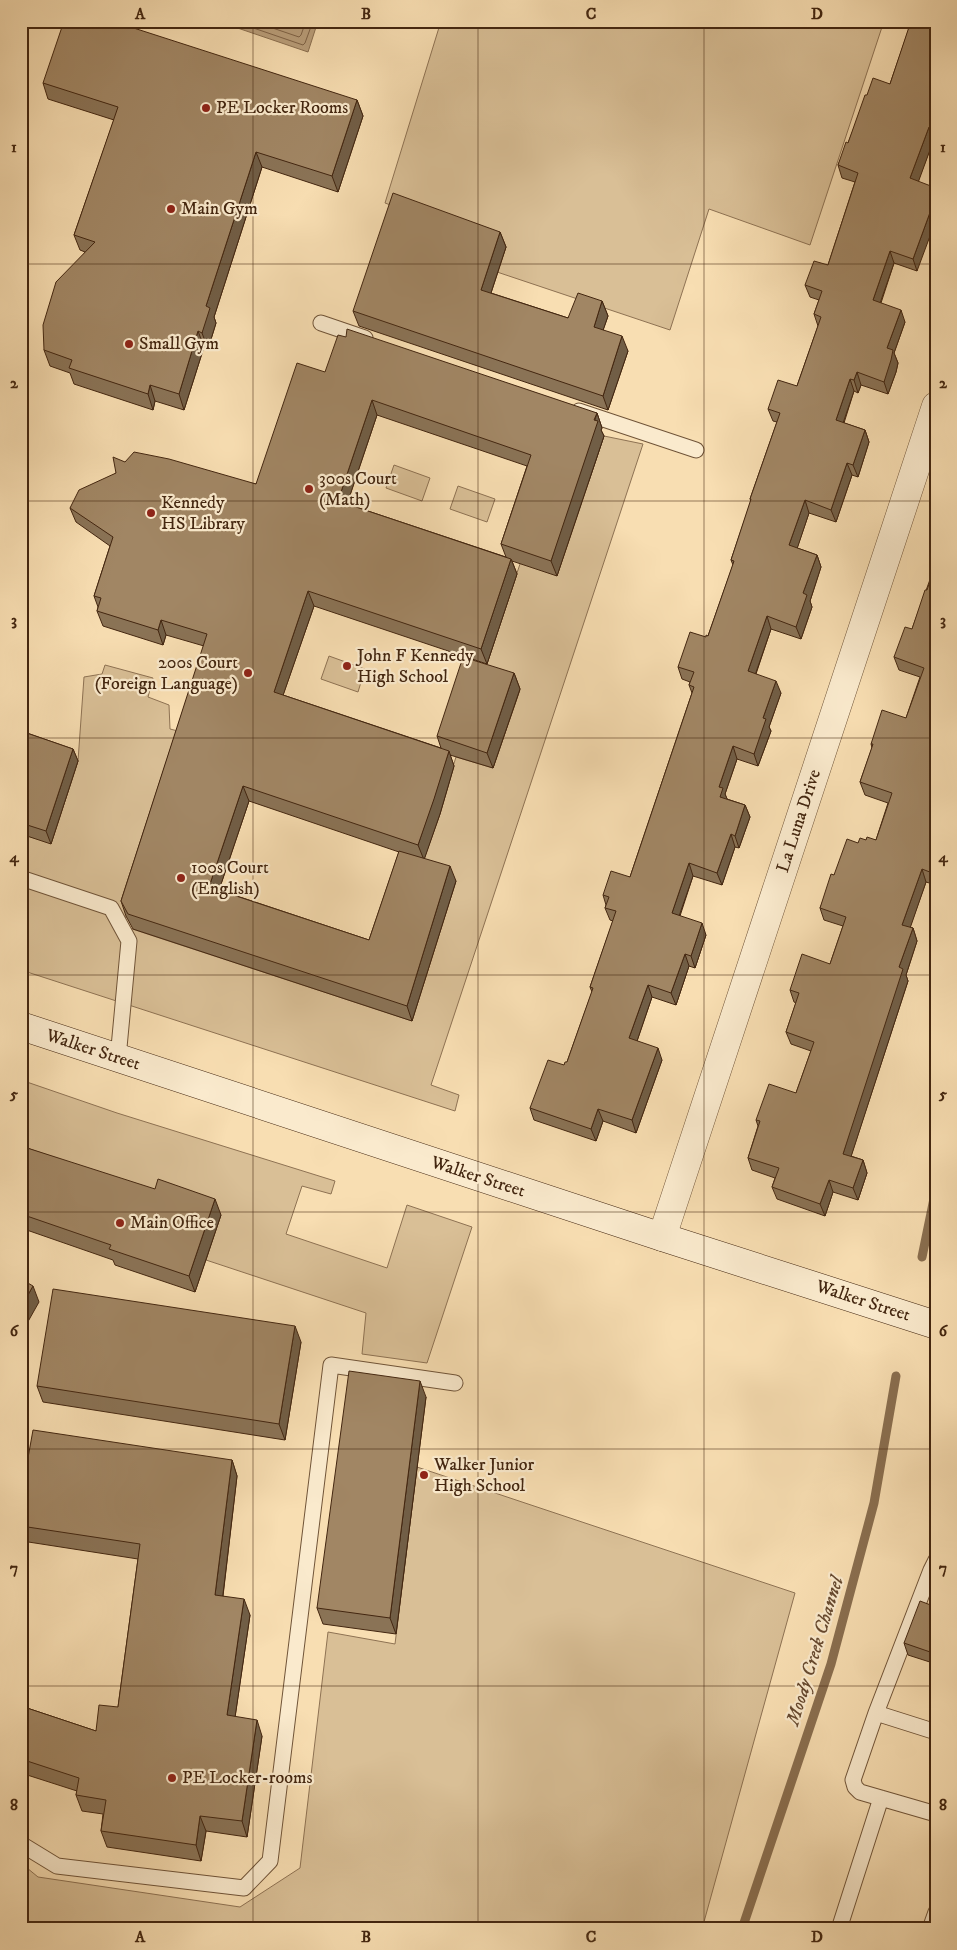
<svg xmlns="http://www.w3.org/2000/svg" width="957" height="1950" font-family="'IM FELL DW Pica',serif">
	<rect width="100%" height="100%" fill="#f8deb2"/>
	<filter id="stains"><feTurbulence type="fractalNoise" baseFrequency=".004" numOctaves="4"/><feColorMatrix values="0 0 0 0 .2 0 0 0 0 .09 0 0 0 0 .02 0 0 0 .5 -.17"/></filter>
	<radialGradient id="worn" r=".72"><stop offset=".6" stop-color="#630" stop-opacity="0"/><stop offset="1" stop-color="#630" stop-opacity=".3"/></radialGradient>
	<!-- green -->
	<path fill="#d9bf96" stroke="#8e7253" d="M441,21h443l-74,224 -101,-36 -39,121 -173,-58 9,-25 -121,-44z
		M604,436l39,8 -212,641 28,10 -4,16 -434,-141v-136l30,9 27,-82 6,-84 18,-3 3,-9 48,13 -5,19 21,8 1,24 16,4 -63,193 289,95 8,-150 36,-114 37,11 27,-78 -38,-13 38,-113 69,-83z
		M394,465l36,13 -8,23 -36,-13z
		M458,486l37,13 -8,23 -37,-13z
		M329,656l36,13 -7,23 -37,-13z
		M21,1080l96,33 218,68 -4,13 -29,-8 -16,48 101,34 20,-63 65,22 -45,136 -65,-9 4,-41 -160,-53 14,-45 -199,-55z
		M417,1467l378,126 -93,336h-681v-66l17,14 202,30 60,-39 28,-236 67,12z"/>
	<!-- water -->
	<path fill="#ba9f7b" stroke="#8a6f50" d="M217,21h101l-10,31z"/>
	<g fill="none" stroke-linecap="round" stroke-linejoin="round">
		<!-- shore -->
		<path stroke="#7e6246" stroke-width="1" d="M233,21l70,24 2,-2 8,-22
			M252,21l47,16 2,-2 5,-14"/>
		<!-- stream -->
		<path stroke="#8a6f50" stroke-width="9" d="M922,1257l14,-68
			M742,1929l89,-265 43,-161 22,-127"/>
		<!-- lane casing -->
		<g stroke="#705438" stroke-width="17">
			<path id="lane" d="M321,323l44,15
				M579,411l117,39
				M21,878l90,30 18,33 -11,117
				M936,1560l-5,10 -55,143 -23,67 2,7 5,5 76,22
				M876,1713l60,19
				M21,1844l36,22 187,22 26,-27 61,-496 124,18
				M839,1929l42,-131
				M930,1929l6,-17"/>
		</g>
		<!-- street casing -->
		<g stroke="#705438" stroke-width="29">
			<path id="street" d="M662,1237l274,-831"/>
		</g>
		<!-- secondary casing -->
		<g stroke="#432610" stroke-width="29">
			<path id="secondary" d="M21,1026l641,211 274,88"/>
		</g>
		<!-- lane -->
		<use href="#lane" stroke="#faeacd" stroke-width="15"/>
		<!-- street -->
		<use href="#street" stroke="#faeacd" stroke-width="28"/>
		<!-- secondary -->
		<use href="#secondary" stroke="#faeacd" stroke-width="28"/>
	</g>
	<!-- wall -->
	<path fill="#8a7356" stroke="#432610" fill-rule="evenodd" d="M905,21h31v118h-2l-16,42 -1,90 -23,-8 -13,40 24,19 -11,31 4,10 -2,9 -8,22 -27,-9 -3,8 -4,-2 -10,32 21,7 4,12 -11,35 -6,-2 -16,47 -27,-9 -12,35 20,7 4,12 -11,34 2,6 -11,32 -30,-10 -15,45 25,19 -12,34 2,4 -13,35 -21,-7 -12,35 2,5 18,6 5,12 -11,31 -4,-1 -13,38 -29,-9 -13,40 26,19 -11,33 -6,-2 -13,39 -24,-8 -15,44 25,19 -26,73 -33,-12 -7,20 -62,-21 -4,-12 34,-43 3,-3 25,-70 -2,-5 23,-66 -3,-1 -5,-12 1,-3 -3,-10 27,-18 62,-184 -3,-8 1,-3 -8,-3 -4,-12 28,-30 2,-1 25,-71 -2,-5 20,-59 -1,-2 27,-77 -4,-1 -5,-12 29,-23 21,-60 -4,-12 5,-14 -9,-3 -5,-12 23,-20 27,-83 -13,-4 -4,-13 10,-22 19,-48 23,-11 21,-61z
		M43,83l314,17 6,16 -25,76 -76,-25 -48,150 2,6 -8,26 -4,-2 -20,63 -29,-9 -2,9 -79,-26 -4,-11 -20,-7 -6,-16 41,-98 -5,-2 -6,-15 40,-115 -66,-21z
		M500,232l6,15 -15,46 77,25 34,-17 6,15 -5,14 25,21 -20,59 -249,-84 -6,-15z
		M325,372l272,41 5,15 -1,2 3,6 -47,140 -45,-15 5,13 -30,90 -173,-58 -31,89 158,53 -4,-12 77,-63 6,16 -27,79 -43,-13 4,11 -14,48 -16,45 32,22 -44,140 -279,-92 -7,-13 -5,-15 83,-255 -38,-11 -3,10 -60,-19 -6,-15 1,-4 -4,-11 16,-50 -34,-24 -6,-14 46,-35 9,-11 131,22zM377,415l150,51 -26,78 5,13 -159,-53zM249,801l150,51 -30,88 -150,-50z
		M936,563v322l-10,-3 -16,45 3,1 4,13 -11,34 2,6 -57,175 12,4 4,13 -9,27 -25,-8 -8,24 -48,-17 -5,-12 3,-9 -23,-8 -4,-12 10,-32 -2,-6 40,-27 15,-42 -20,-7 -5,-12 10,-29 -2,-1 -4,-12 40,-26 13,-38 -19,-6 -4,-12 14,-33 24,-32 8,-3h10l12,-37 -23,-8 -5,-13 12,-34 -1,-4 35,-26 14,-41 -21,-7 -5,-13 18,-28z
		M21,731l52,18 5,12 -27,83 -30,-10z
		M21,1146l200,69 -26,77 -80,-27 -2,-5 -92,-32z
		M301,1342l-16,98 -242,-38 -6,-16z
		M426,1397l-30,237 -73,-10 -6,-16z
		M232,1460l5,16 -14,120 27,19 -15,102 27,19 -15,101 -41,-6 -5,30 -94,-14 -6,-16 2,-17 -21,-3 -6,-16 1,-4 -56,-18v-67l75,25 22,-24 20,-148 -116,-18 -1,-3v-41z
		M936,1607v57l-28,-9 -4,-12z"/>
	<!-- shaded-wall -->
	<path fill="#715e46" stroke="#432610" d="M357,100l6,16 -25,76 -6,-16z
		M929,127l5,12 -19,52 -5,-13z
		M256,152l6,15 -48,150 2,6 -8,26 -6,-16 4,-27z
		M936,196v24l-19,51 -4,-12z
		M500,232l6,15 -19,58 -6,-15z
		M890,251l4,12 -17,49 -4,-12z
		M602,301l6,15 -9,26 -5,-15z
		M901,310l4,12 -11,31 4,10 -2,9 -8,22 -4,-12 3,-34z
		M198,331l6,16 -20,63 -5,-16z
		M622,336l6,15 -20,59 -5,-14z
		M857,372l4,13 -3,8 -4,-13z
		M850,379l4,12 -14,41 -4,-12z
		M150,385l5,16 -2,9 -5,-16z
		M372,400l5,15 -34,101 -5,-15z
		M597,413l5,15 -1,2 3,6 -47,140 -6,-15z
		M865,430l4,12 -11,35 -5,-12z
		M847,463l5,12 -16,47 -5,-12z
		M805,500l4,13 -15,45 -5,-13z
		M817,555l4,12 -11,34 2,6 -11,32 -5,-12 7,-34z
		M511,559l6,15 -30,90 -6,-15z
		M308,591l6,15 -35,101 -5,-15z
		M767,616l4,13 -19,55 -4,-13z
		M161,620l5,15 -3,10 -5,-15z
		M514,673l6,16 -27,79 -6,-15z
		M776,681l5,12 -12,34 2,4 -13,35 -4,-12 9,-36z
		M733,746l4,13 -12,35 3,7 -8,-4 -1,-10z
		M73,749l5,12 -27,83 -5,-13z
		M449,751l5,15 -14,48 -16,46 -6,-15z
		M243,786l6,15 -34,101 -6,-15z
		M745,805l5,12 -11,31 -4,-12z
		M731,834l4,13 -13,38 -5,-12z
		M689,863l4,13 -17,49 -4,-12z
		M450,866l6,15 -44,140 -5,-15z
		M922,869l4,13 -19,55 -5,-12z
		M702,923l4,12 -11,33 -4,-12z
		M913,928l4,13 -11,34 2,6 -60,185 -5,-12 56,-187z
		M685,954l4,12 -13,39 -5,-12z
		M648,985l4,12 -18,53 -5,-12z
		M658,1048l4,12 -26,73 -4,-13z
		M598,1109l5,12 -7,20 -5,-12z
		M863,1160l4,13 -9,27 -5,-12z
		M829,1180l4,12 -8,24 -5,-12z
		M215,1199l6,16 -26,77 -6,-16z
		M33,1286l6,16 -18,32v-27z
		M295,1326l6,16 -16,98 -6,-16z
		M420,1381l6,16 -30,237 -6,-16z
		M232,1460l5,16 -16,135 -6,-16z
		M244,1599l6,16 -17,116 -6,-16z
		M257,1720l5,16 -15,101 -5,-16z
		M200,1816l6,15 -5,30 -5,-16z"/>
	<!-- building -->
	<path fill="#a18664" stroke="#432610" d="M64,21h48l245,79 -25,76 -76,-24 -50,154 4,2 -8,25 -4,-2 -19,63 -29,-9 -2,9 -79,-26 3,-8 -28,-10 -1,-25 13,-43 39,-40 -21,-7 44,-128 -75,-24z
		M911,21h25v108l-7,-2 -19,51 26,10v8l-23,63 -23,-8 -17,49 28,10 -14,38 6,2 -2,10 -7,22 -27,-10 -3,8 -4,-1 -14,41 29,10 -12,35 -6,-2 -16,47 -26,-10 -16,45 28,10 -14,38 4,2 -11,32 -29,-11 -19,55 28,10 -13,37 3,1 -12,35 -21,-8 -14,41 4,1 -3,9 25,8 -10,31 -4,-2 -14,39 -28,-10 -17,50 30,10 -11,33 -6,-2 -14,39 -23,-8 -19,53 29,10 -26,72 -34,-11 -7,20 -61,-21 18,-48 16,5 1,-3h2l26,-74 -3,-1 26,-76 -11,-3 4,-11 -6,-2 8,-24 19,6 64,-190 -5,-2 5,-13 -16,-5 12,-35 16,5v-2l2,1 26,-75 -3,-1 20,-61h-1l30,-86 -12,-4 10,-29 19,6 24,-69 -7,-3 8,-23 -17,-6 9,-24 14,4 30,-92 -20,-8 8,-23 2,1 17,-48h2l6,-17 17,6z
		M393,193l107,39 -19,58 87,28 10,-25 24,8 -8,26 28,9 -19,60 -250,-85z
		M347,329l250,84 -3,7 4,1 -47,140 -50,-17 30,-89 -159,-55 -34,101 173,58 -30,90 -173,-58 -34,101 175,59 -15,48 -16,46 -175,-59 -34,101 160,53 30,-89 51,15 -43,140 -279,-92 -7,-13 86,-267 -46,-14 -3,10 -61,-19 4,-13 -7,-2 19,-59 -43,-29 9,-18 37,-17 -3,-16 12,5 9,-10 35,7 87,25 41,-121 28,9 13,-37 8,2z
		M936,563v307l-1,4 -13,-5 -20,56 11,3 -14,39 4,2 -60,185 20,6 -10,28 -24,-8 -9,24 -48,-17 7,-19 -31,-10 12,-37 -4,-1 13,-36 27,9 18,-51 -28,-10 13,-39 -9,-3 12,-36 28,10 16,-47 -26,-9 11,-34 3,1 13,-36 11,4 2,-5 6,2 1,-3 9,3 16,-47 -32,-11 13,-38h-2l11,-34 24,8 18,-50 -30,-11 11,-30 7,2 13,-39h2z
		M463,657l51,16 -27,80 -50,-17z
		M21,731l52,18 -27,82 -25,-8z
		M21,1146l134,43 3,-10 57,20 -26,77 -80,-27 2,-4 -90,-31z
		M21,1279l12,7 -12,21z
		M53,1289l242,37 -16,98 -242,-38z
		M349,1371l71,10 -30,237 -73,-10z
		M33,1430l199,30 -17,135 29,4 -17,116 30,5 -15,101 -42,-5 -4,29 -95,-14 5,-31 -30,-5 3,-17 -58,-19v-53l75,25 3,-26 19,2 22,-163 -119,-18v-29z
		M920,1601l16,6v47l-32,-11z"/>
	<!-- grid -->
	<path fill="none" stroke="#432610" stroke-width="1" stroke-opacity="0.55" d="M253,21v1908M478,21v1908M704,21v1908M21,264h915M21,501h915M21,738h915M21,975h915M21,1212h915M21,1449h915M21,1686h915"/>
	<!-- markers -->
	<g fill="#8f2418" stroke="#faeacd" stroke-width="2">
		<circle cx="206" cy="108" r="5"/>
		<circle cx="171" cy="209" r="5"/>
		<circle cx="129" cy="344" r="5"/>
		<circle cx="309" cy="489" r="5"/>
		<circle cx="151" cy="513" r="5"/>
		<circle cx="347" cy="666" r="5"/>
		<circle cx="248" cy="673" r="5"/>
		<circle cx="181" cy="878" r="5"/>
		<circle cx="120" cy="1223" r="5"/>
		<circle cx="424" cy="1475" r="5"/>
		<circle cx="172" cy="1778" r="5"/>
	</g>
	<g text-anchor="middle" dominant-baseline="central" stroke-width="4.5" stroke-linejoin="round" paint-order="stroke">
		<!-- poi labels -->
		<g font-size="18" fill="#432610" stroke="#faeacd" text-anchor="start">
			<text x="216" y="108">PE Locker Rooms</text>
			<text x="181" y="209">Main Gym</text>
			<text x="139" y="344">Small Gym</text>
			<text x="319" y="479">300s Court<tspan x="319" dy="21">(Math)</tspan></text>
			<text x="161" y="503">Kennedy<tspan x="161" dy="21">HS Library</tspan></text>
			<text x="357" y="656">John F Kennedy<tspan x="357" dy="21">High School</tspan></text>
			<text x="238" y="663" text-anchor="end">200s Court<tspan x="238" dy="21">(Foreign Language)</tspan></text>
			<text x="191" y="868">100s Court<tspan x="191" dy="21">(English)</tspan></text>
			<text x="130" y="1223">Main Office</text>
			<text x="434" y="1465">Walker Junior<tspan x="434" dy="21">High School</tspan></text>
			<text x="182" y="1778">PE Locker-rooms</text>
		</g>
		<!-- street labels -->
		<g font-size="18" fill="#432610" stroke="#faeacd">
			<text transform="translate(799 821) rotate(-72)">La Luna Drive</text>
			<text transform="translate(93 1050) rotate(18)">Walker Street</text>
			<text transform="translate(478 1177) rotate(18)">Walker Street</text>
			<text transform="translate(863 1301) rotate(18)">Walker Street</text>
		</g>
		<!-- water labels -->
		<g font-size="19" font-style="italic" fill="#674a30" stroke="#faeacd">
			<text transform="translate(815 1651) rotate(-73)">Moody Creek Channel</text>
		</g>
	</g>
	<!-- margin -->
	<rect width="957" height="1950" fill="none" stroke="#f8deb2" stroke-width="55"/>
	<rect x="28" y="28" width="902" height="1894" fill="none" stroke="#432610" stroke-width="2"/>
	<g font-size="16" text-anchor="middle" font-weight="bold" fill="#432610">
		<text x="140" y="19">A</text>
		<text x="366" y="19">B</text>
		<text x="591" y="19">C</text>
		<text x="817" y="19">D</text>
		<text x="14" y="152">1</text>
		<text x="943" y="152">1</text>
		<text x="14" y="388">2</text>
		<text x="943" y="388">2</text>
		<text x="14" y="625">3</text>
		<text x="943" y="625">3</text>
		<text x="14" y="862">4</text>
		<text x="943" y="862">4</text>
		<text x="14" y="1099">5</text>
		<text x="943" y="1099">5</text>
		<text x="14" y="1336">6</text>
		<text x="943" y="1336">6</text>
		<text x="14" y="1573">7</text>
		<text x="943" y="1573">7</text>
		<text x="14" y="1810">8</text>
		<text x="943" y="1810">8</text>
		<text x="140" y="1942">A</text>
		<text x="366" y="1942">B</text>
		<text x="591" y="1942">C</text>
		<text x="817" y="1942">D</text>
	</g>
	<rect width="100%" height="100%" filter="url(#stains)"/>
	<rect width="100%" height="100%" fill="url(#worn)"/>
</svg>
